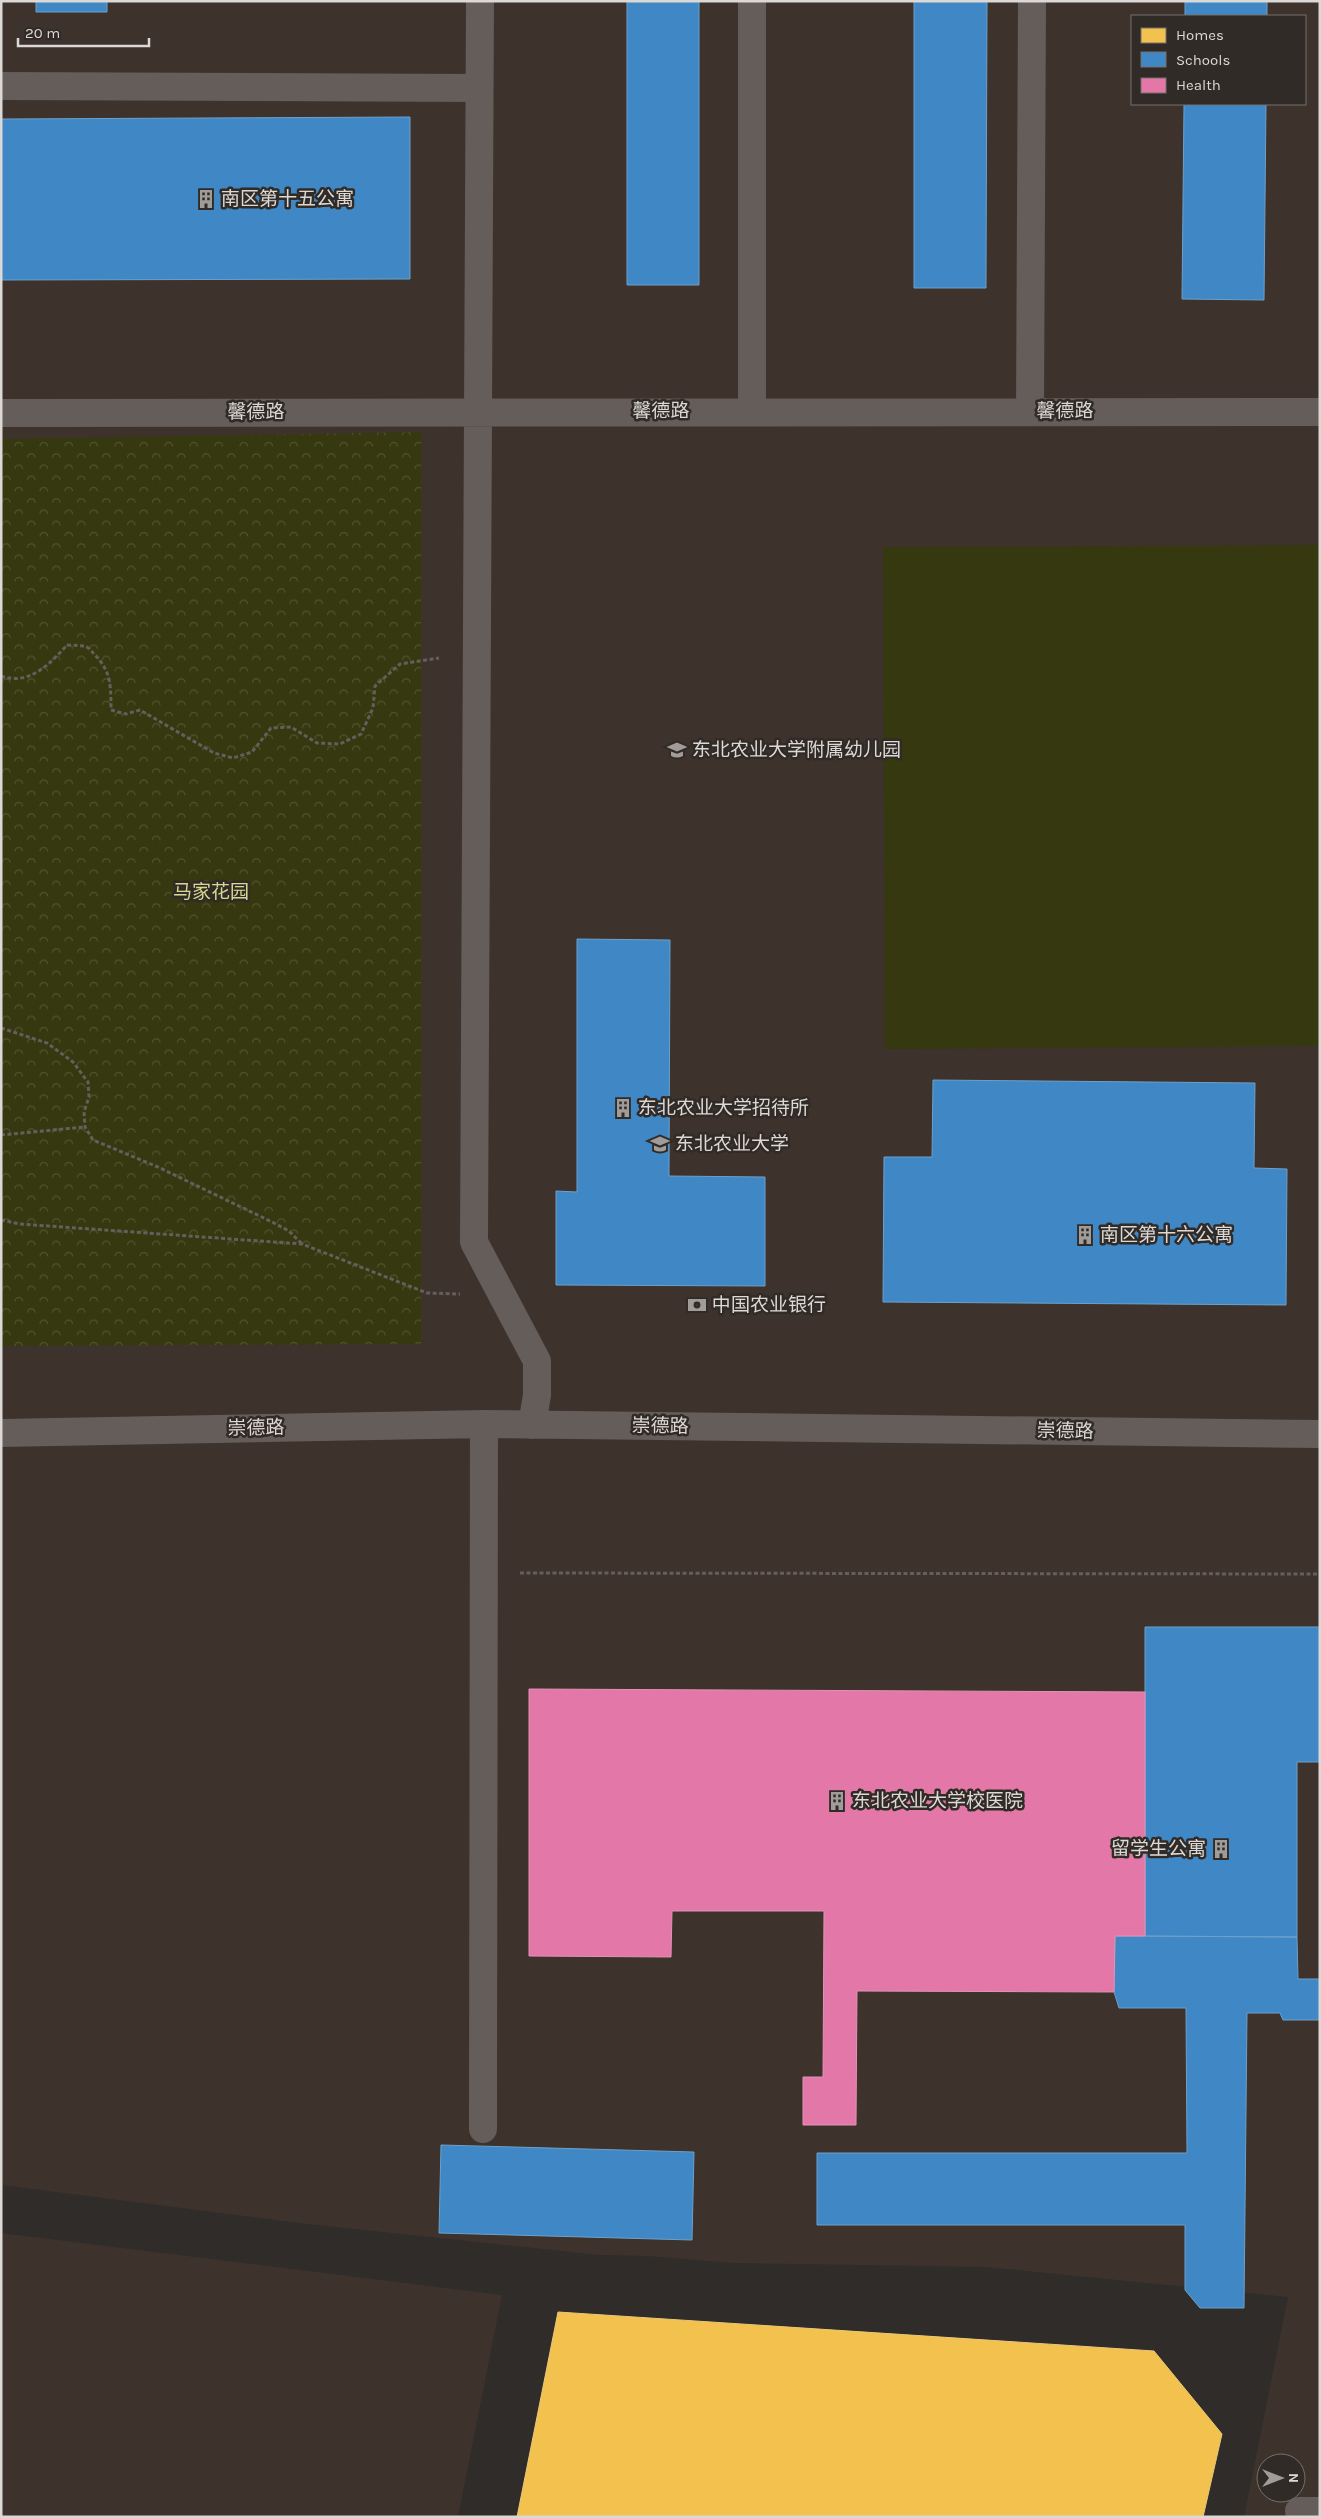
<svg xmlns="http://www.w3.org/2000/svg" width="1321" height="2518" font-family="Karla,'Noto Sans SC',sans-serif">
	<defs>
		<pattern id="park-crowns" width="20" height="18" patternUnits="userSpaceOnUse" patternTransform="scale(1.25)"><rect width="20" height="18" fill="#36380f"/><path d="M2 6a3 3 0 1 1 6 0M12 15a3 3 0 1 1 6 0" fill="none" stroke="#525431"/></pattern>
	</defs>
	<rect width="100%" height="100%" fill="#2f2c29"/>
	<!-- built -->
	<path fill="#3d322c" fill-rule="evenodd" d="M1,1h1319v2516h-76l44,-220 -302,-30 -254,-4 -85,-7 -48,-1 -292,-31 -306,-39zM1132,16h173v88h-173zM1266,2463h30v30h-30z
		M1,2233l501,62 -44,222h-457z"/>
	<!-- park -->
	<path fill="url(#park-crowns)" d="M421,432v912l-420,2v-907z"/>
	<!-- pitch -->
	<path fill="#36380f" d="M1320,545v501l-435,3 -2,-502z"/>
	<!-- homes -->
	<path fill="#f2c14e" stroke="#ebc876" d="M558,2312l596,39 68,83 -19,83h-686z"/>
	<!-- schools -->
	<path fill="#3f88c5" stroke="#6ea0ca" d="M36,1h71v11h-71z
		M627,1h72v284h-72z
		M914,1h73l-1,287h-72z
		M1185,1h82v15h-82z
		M1184,104h82l-2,196 -82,-1z
		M410,117v162l-409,1v-161z
		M577,939l93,1 -1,236 96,1v109l-209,-1v-94l21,1z
		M933,1080l322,3 -1,85 33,1 -1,136 -403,-3 1,-145h48z
		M1145,1627h175v135h-23v175l-152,-1z
		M1115,1936l182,1 1,42h22v41h-37l-3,-7h-33l-3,295h-44l-15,-18v-65h-368v-72h370l-1,-145h-67l-5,-16z
		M441,2145l253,7 -2,88 -253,-7z"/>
	<!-- health -->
	<path fill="#e377a8" stroke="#e194b6" d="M529,1689l616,3v244h-30l-1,56 -257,-1 -1,134h-53v-48h20l1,-166h-152l-1,46 -142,-1z"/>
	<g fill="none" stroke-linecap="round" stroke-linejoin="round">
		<!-- path -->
		<path stroke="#645f5c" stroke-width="3" stroke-dasharray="4 2.5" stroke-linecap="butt" d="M1,676c28,10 49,-12 66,-31l19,1c24,22 25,32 25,64l15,4 14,-4 74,43 19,5 19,-6 19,-24 20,-1 26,16 23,1 21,-10 12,-26 2,-22 25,-22 39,-6
			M1,1028l46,15 26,19 15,20 1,15 -5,15 1,15 8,13 65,27 114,55 17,9 13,13
			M1,1135l84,-8
			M1,1220l19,4 282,20 125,49 33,1
			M520,1573l800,1"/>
		<!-- minor -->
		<path stroke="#645d5a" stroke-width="28" d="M480,1l-6,1241 63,119v34l-5,30
			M752,1v410
			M1,86l478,2
			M1030,411l2,-410
			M1,413l1319,-1
			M1,1433l483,-9 836,10
			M483,2129l1,-705
			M1299,2511h21"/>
	</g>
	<!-- icons -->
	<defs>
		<g id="building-bare" transform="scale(1.5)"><path d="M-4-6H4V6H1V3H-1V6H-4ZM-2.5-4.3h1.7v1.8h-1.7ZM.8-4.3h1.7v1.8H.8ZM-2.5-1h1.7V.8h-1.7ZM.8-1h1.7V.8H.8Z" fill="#9f9c99" stroke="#312b27" stroke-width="2.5" paint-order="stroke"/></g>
		<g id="school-bare" transform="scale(1.5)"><path d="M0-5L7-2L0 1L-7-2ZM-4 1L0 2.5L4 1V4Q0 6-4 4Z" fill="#9f9c99" stroke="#312b27" stroke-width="2.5" paint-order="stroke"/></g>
		<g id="university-bare" transform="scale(1.5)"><path d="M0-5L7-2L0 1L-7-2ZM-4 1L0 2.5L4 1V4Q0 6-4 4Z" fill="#9f9c99" stroke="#312b27" stroke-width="2.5" paint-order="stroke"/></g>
		<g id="bank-bare" transform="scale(1.5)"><path d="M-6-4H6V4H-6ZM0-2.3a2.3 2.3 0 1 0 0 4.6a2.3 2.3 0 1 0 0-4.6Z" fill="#9f9c99" stroke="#312b27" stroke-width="2.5" paint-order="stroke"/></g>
	</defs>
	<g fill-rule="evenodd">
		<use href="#building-bare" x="206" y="199"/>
		<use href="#school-bare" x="677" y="750"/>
		<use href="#building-bare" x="623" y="1108"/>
		<use href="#university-bare" x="660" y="1144"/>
		<use href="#building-bare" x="1085" y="1235"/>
		<use href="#bank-bare" x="697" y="1305"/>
		<use href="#building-bare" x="837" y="1801"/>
		<use href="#building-bare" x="1221" y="1849"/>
	</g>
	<g text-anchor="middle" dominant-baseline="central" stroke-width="5" stroke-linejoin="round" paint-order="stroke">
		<!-- poi labels -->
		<g font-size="19" fill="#dcd8d5" stroke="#312b27" text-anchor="start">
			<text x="221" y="199">南区第十五公寓</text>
			<text x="692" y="750">东北农业大学附属幼儿园</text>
			<text x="638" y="1108">东北农业大学招待所</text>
			<text x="675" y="1144">东北农业大学</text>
			<text x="1100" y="1235">南区第十六公寓</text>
			<text x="712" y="1305">中国农业银行</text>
			<text x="852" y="1801">东北农业大学校医院</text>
			<text x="1206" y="1849" text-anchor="end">留学生公寓</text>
		</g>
		<!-- street labels -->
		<g font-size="19" fill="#dcd8d5" stroke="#312b27">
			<text x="661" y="411">馨德路</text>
			<text x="1065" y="411">馨德路</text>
			<text x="256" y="412">馨德路</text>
			<text transform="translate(660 1426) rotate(1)">崇德路</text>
			<text transform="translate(256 1428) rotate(-1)">崇德路</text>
			<text transform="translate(1065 1431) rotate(1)">崇德路</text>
		</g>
		<!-- park labels -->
		<g font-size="19" fill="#d4da8d" stroke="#312b27">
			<text x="211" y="892">马家花园</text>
		</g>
	</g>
	<!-- border -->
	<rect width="1321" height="2518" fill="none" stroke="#dcd8d5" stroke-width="5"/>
	<!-- legend -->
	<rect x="1131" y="15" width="175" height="90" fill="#312b27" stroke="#75706d"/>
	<rect x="1141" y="28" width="25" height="15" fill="#f2c14e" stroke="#75706d"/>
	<text x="1176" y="40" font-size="15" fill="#dcd8d5">Homes</text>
	<rect x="1141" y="52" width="25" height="15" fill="#3f88c5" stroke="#75706d"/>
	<text x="1176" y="65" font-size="15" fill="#dcd8d5">Schools</text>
	<rect x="1141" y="78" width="25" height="15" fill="#e377a8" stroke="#75706d"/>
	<text x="1176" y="90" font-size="15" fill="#dcd8d5">Health</text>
	<!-- north arrow -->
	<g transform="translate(1281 2478) rotate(90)"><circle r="24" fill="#312b27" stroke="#75706d"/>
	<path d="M0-4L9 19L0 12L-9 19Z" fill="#9f9c99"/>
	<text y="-8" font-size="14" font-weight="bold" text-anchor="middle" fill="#dcd8d5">N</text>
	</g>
	<!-- scale -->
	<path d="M18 38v8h131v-8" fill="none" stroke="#dcd8d5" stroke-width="2.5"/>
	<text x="25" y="38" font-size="15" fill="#dcd8d5" stroke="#312b27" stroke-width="4" paint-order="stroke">20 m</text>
</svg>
